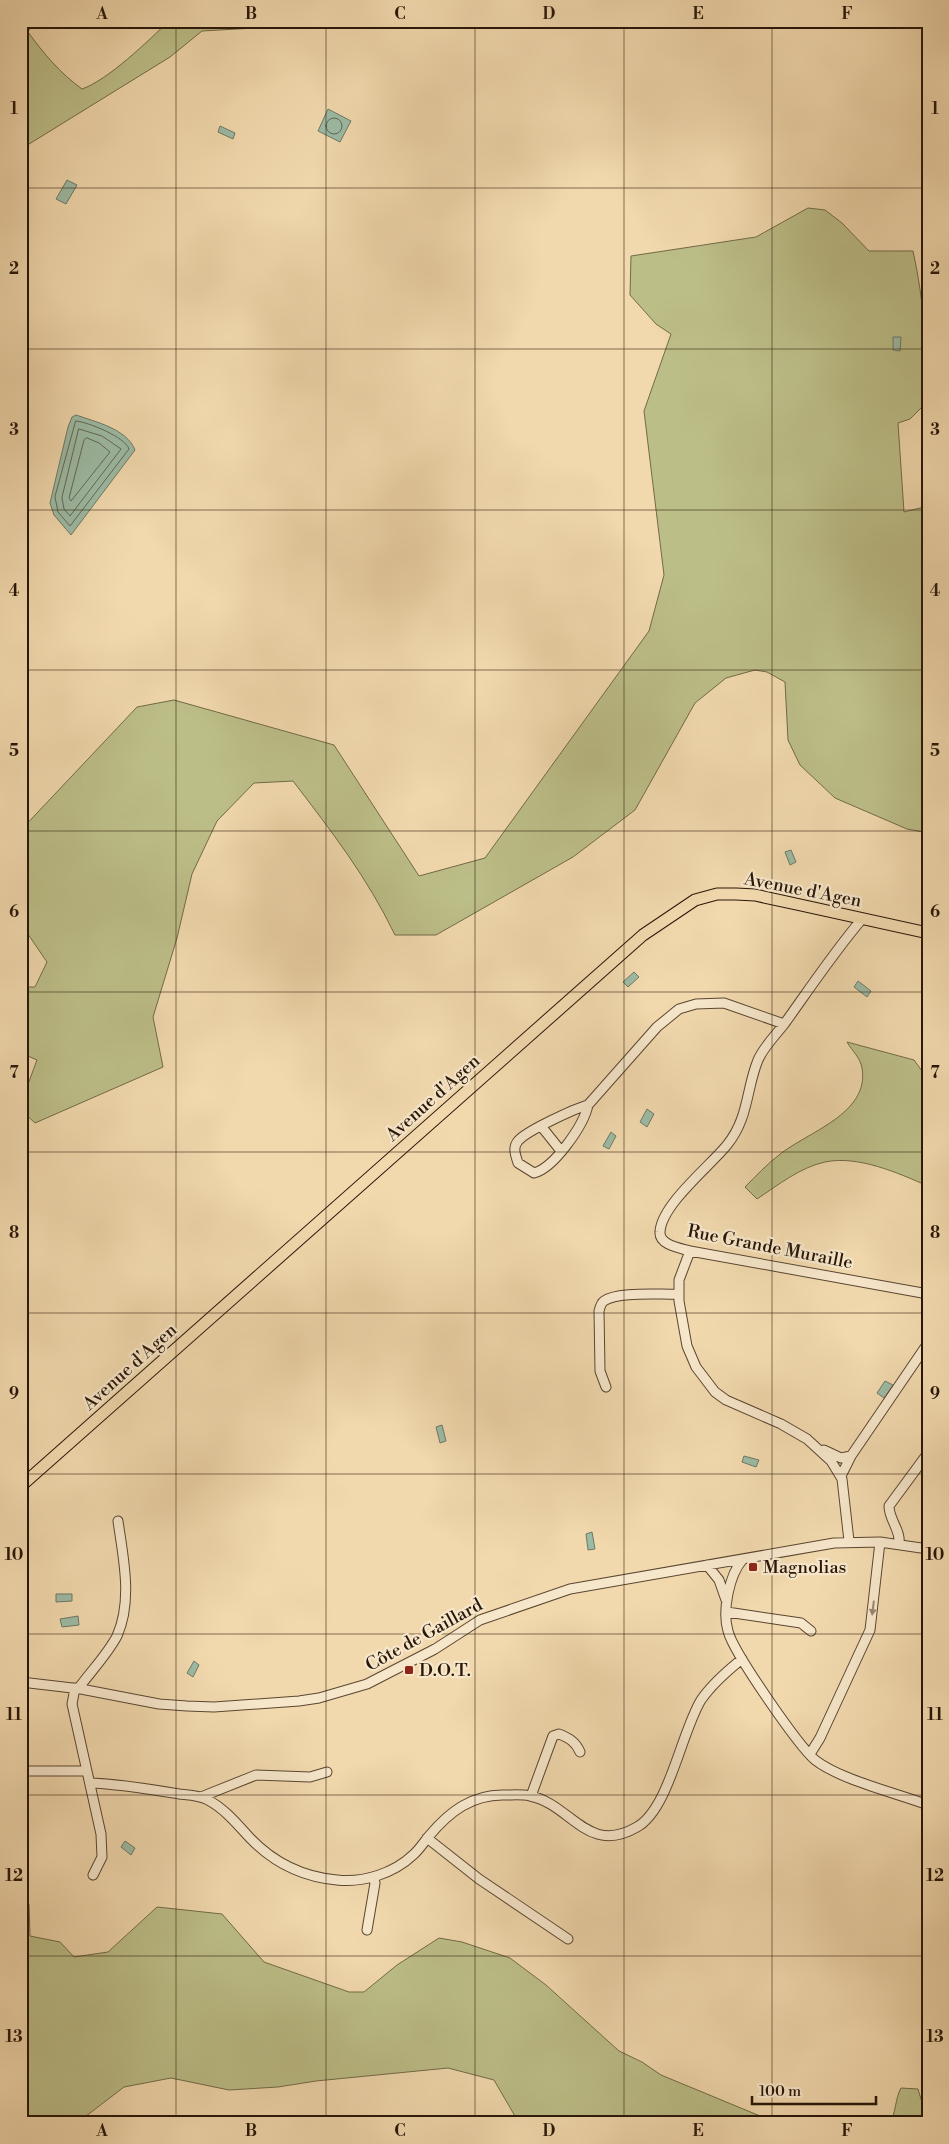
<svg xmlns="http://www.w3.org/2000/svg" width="949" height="2144" font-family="'Libre Bodoni',serif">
	<rect width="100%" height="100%" fill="#f1d8ad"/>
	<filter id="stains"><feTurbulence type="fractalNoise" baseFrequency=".004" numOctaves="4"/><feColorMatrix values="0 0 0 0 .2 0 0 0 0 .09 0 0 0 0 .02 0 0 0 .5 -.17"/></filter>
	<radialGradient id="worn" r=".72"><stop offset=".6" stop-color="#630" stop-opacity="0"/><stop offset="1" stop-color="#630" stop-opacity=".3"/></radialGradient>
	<!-- green -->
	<path fill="#bcbe88" stroke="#726a48" d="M21,21h13l-6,11c16,22 32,41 54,57 26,-9 66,-48 87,-68h125l-21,6 -71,4 -32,26 -149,92z
		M808,208l17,2 17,13 27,28h44c11,50 15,102 12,153l-15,15 -12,4 6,89 24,-6v327l-21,-4 -72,-31 -35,-33 -12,-25 -3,-58 -18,-10 -12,-2 -29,8 -31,25 -60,107 -62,47 -137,78h-41c-28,-58 -63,-103 -102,-154l-39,2 -37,38 -25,53 -15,64 -24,79 10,50 -128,56 -14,-13v-7l16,-43 -16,-7v-66h14l12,-25 -26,-38v-94l116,-123 37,-7 160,45 85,131 66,-18 164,-227 15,-56 -20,-164 27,-77 -15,-10 -26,-29 1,-39 125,-19z
		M847,1042l67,18 8,11h6v115c-30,-13 -70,-31 -103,-24 -24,5 -47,23 -68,37l-12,-12c11,-11 22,-23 34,-32 28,-23 91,-41 83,-87 -2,-11 -10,-17 -15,-26z
		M21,1904h8l1,32 30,6 14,15 34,-5 49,-45 65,7 42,48 85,30h15l33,-27 42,-27 23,4 48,16 36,27 73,66 23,11 19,13 116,48h-258l-25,-43 -46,-12 -132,13 -38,6 -49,3 -58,-12 -47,9 -47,36h-56z
		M901,2088l17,1 6,20 4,3v11h-38c6,-10 5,-24 11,-35z"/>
	<!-- water -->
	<path fill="#9cbba5" stroke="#6e7966" d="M328,109l23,12 -11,21 -22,-11z
		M220,126l15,7 -2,6 -15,-7z
		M67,180l10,5 -11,19 -10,-5z
		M893,337h8l-1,14 -7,-1z
		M76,415c20,7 51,14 59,35l-64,85 -17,-20 -4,-12 18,-76 4,-10z
		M791,850l5,12 -6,3 -5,-13z
		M634,972l5,5 -11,10 -5,-5z
		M858,981l13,10 -4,6 -13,-10z
		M647,1109l7,5 -7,13 -7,-5z
		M611,1132l5,4 -7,13 -6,-3z
		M885,1381l8,4 -9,13 -7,-5z
		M442,1425l4,16 -6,2 -4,-16z
		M744,1456l15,4 -3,7 -14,-5z
		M592,1532l3,17 -7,1 -2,-16z
		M56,1594h16v7l-16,1z
		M78,1616l1,9 -17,2 -2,-8z
		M194,1661l5,4 -6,12 -6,-4z
		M125,1841l10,7 -4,7 -10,-8z"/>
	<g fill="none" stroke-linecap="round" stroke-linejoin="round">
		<!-- shore -->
		<path stroke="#626856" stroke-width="1" d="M326 126a8 8 0 1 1 16 0a8 8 0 1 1-16 0Z
			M76,421c12,1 49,16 53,28l-59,77 -12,-14 -3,-15z
			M79,429l23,7 19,13 -51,67 -6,-7 -2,-11z
			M87,438l12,5 11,9 -39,49 -2,-3 15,-58z"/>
		<!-- minor casing -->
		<g stroke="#5a4631" stroke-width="11">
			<path id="minor" d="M862,919c-28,33 -52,69 -77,104 -9,12 -21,23 -27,37 -12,29 -9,58 -31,85 -17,21 -66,60 -67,87 -1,13 20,16 30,19l238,43
				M588,1105c-4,20 -34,63 -54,68l-16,-10c-2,-7 -6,-15 0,-22 8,-10 56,-32 70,-36l69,-78 22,-18 17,-5 28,-1 60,21
				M541,1126l20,25
				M690,1251l-11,29v21l8,45 9,21 19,25 11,8 55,24 26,15 24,22 11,18 7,62
				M606,1387l-6,-16 -1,-60c1,-4 2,-8 5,-10 13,-10 58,-6 75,-7
				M824,1450l17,8 10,-2
				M841,1476l10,-20 77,-113
				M899,1544c2,-14 -10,-24 -10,-38l39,-53
				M743,1559c-14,16 -21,52 -15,72 5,21 70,114 87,129 26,20 81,33 113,45
				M707,1565l12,15 7,20
				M727,1612l74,11 10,8
				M21,1682l60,7 78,15 28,2 27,1 85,-6 20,-3 48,-14 68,-35 45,-29 90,-31 264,-46 46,-1 48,7
				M75,1688l-3,16 29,130 1,23 -9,18
				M78,1689c13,-18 29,-34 39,-53 16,-36 6,-79 1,-115
				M810,1754l10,-16 50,-108 10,-88
				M21,1771h66
				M90,1783c30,1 59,6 89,11 9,1 20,1 29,6 17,9 29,24 42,38 24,25 53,39 87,42 27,3 57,-7 76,-25 6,-5 11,-13 16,-19 20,-24 43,-42 76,-41 8,0 17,-1 25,1 41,8 57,60 107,31 32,-18 44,-94 64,-127 11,-16 26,-29 41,-41
				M531,1796l22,-60 6,-2c10,4 17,8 21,18
				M201,1797l55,-22 54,2 17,-5
				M427,1838l52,41 89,60
				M367,1930l8,-47 -2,-6"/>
		</g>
		<!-- major casing -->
		<g stroke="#281608" stroke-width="13">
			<path id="major" d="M21,1486l622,-551 52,-35 22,-6h19l19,1 41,9 132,29"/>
		</g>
		<!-- minor -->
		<use href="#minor" stroke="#f6e6ca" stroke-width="9"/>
		<!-- major -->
		<use href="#major" stroke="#f1d8ad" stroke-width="11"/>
	</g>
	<!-- one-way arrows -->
	<defs><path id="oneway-solid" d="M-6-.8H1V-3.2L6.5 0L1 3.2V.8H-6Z" transform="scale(1.25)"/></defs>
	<use fill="#998873" href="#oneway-solid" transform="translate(873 1608) rotate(97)"/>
	<!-- grid -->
	<path fill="none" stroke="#281608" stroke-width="1" stroke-opacity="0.55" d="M176,21v2102M326,21v2102M475,21v2102M624,21v2102M772,21v2102M21,188h907M21,349h907M21,510h907M21,670h907M21,831h907M21,992h907M21,1152h907M21,1313h907M21,1474h907M21,1634h907M21,1795h907M21,1956h907"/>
	<!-- markers -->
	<g fill="#8f2418" stroke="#f6e6ca" stroke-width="2">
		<rect x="748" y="1562" width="10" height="10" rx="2.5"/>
		<rect x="404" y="1665" width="10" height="10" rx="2.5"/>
	</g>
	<g text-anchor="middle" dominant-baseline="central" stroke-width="4.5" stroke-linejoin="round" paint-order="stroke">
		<!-- street labels -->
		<g font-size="18" fill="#281608" stroke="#f6e6ca">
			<text transform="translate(803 890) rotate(11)">Avenue d'Agen</text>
			<text transform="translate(433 1098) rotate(-42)">Avenue d'Agen</text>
			<text transform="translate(770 1247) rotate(11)">Rue Grande Muraille</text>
			<text transform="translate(130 1367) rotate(-42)">Avenue d'Agen</text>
			<text transform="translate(424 1635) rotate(-29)">Côte de Gaillard</text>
		</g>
		<!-- poi labels -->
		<g font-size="18" fill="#281608" stroke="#f6e6ca" text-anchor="start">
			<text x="763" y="1567">Magnolias</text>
			<text x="419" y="1670">D.O.T.</text>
		</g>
	</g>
	<!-- margin -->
	<rect width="949" height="2144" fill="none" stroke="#f1d8ad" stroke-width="55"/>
	<!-- scale -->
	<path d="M752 2096v8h124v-8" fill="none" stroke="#281608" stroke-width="2.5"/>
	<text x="759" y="2096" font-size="15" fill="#281608" stroke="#f6e6ca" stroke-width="4" paint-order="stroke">100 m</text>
	<rect x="28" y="28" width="894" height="2088" fill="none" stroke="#281608" stroke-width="2"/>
	<g font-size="16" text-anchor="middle" font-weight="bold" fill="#281608">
		<text x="102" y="19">A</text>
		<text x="251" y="19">B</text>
		<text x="400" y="19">C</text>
		<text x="549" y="19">D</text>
		<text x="698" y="19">E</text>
		<text x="847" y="19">F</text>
		<text x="14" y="114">1</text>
		<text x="935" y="114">1</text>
		<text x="14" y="274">2</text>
		<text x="935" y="274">2</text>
		<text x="14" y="435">3</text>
		<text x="935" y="435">3</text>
		<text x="14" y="596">4</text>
		<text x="935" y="596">4</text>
		<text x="14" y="756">5</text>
		<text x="935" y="756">5</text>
		<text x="14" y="917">6</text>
		<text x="935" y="917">6</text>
		<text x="14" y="1078">7</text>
		<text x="935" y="1078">7</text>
		<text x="14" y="1238">8</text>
		<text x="935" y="1238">8</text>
		<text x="14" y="1399">9</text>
		<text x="935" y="1399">9</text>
		<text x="14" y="1560">10</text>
		<text x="935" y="1560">10</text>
		<text x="14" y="1720">11</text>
		<text x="935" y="1720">11</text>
		<text x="14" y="1881">12</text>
		<text x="935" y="1881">12</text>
		<text x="14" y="2042">13</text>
		<text x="935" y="2042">13</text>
		<text x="102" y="2136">A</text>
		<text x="251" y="2136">B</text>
		<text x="400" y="2136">C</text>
		<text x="549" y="2136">D</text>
		<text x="698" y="2136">E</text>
		<text x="847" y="2136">F</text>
	</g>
	<rect width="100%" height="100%" filter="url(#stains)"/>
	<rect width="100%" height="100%" fill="url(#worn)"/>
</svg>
